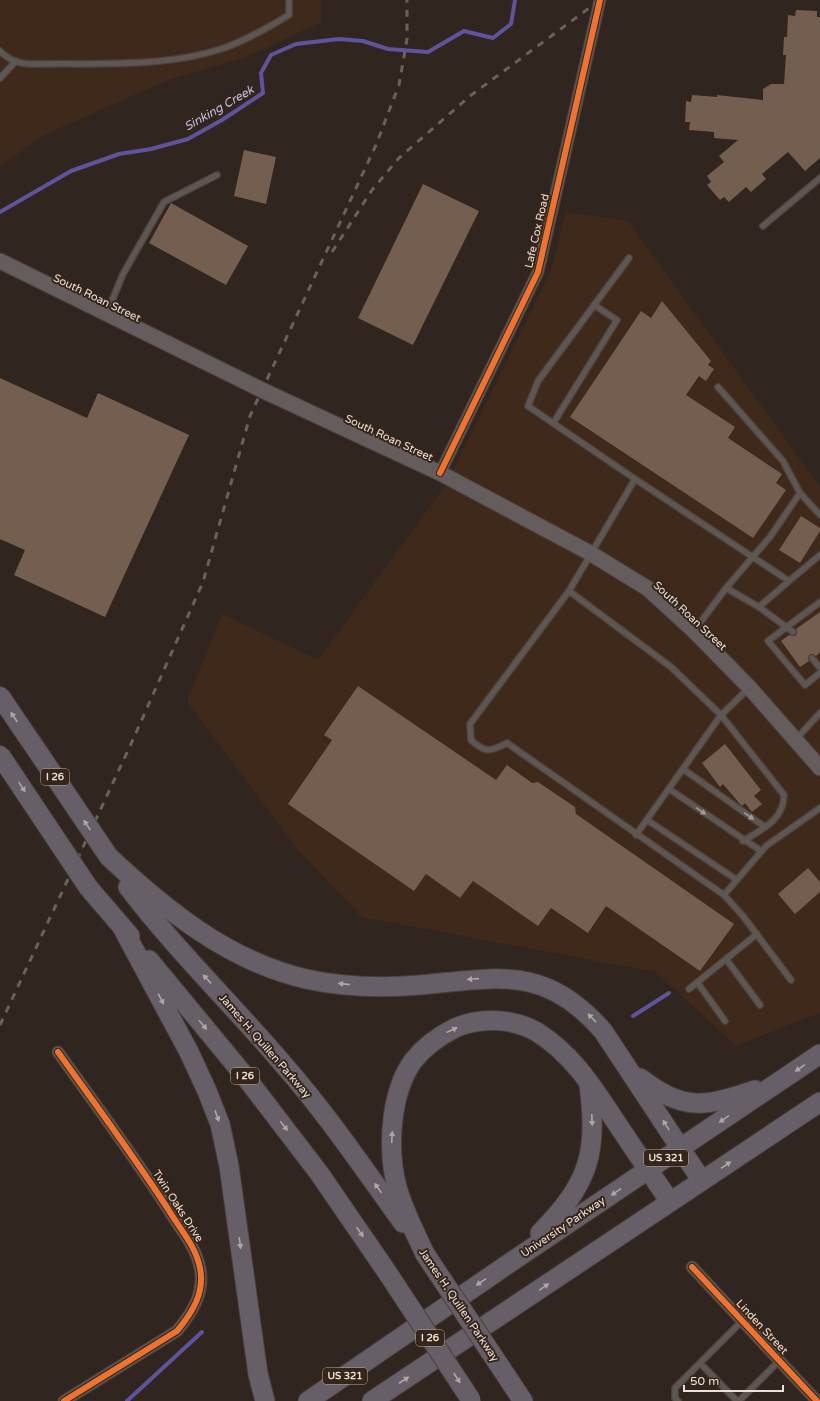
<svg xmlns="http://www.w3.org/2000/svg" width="820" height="1401" font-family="'Varela Round',sans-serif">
	<rect width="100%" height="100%" fill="#30261f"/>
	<!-- built -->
	<path fill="#3f291a" d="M0,0h321v22l-74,35 -79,23 -126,56 -42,30z
		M566,212l62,9 192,266v526l-84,33 -80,-74 -294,-55 -65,-68 -110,-148 35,-87 96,46 127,-174 105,-213z"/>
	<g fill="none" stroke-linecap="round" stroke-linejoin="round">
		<!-- stream -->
		<path stroke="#5e549d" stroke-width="4" d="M0,212l71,-41 48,-17 32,-5 37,-10 34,-19 41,-27 -2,-20 10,-18 25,-11 43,-5 24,2 25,8 40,3 36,-21 29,7 18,-14 4,-24
			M633,1016l36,-23
			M127,1401l75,-69"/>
	</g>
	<!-- building -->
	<path fill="#735e50" d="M796,10l21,1v6h3v141l-15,13 -17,-19 -26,22 4,5 -15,13 -5,-5 -17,15 -5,-5 -4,3 -13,-15 4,-3 -4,-6 17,-14 -5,-6 19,-16 -24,-2v-6l-25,-2 1,-8h-5l1,-21 5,1 1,-7 25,2v-2l46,5v-11l8,-5h13l2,-29h-3l1,-18h3l1,-22 7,1z
		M244,150l32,7 -10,47 -32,-8z
		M423,184l56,27 -66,134 -55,-27z
		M171,203l77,43 -22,39 -77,-42z
		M662,301l49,60 -3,4 6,4 -8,12 -7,-5 -13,19 49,32 -7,11 54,36 -6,9 10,7 -33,48 -183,-121 71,-106 10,7z
		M0,378l87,40 11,-25 91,42 -84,182 -91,-42 11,-25 -25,-11z
		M801,516l19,12v3l-20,32 -21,-13z
		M820,612v40l-4,4 -6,-2 -1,7 -9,6 -19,-26 8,-6 6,1 2,-3 -1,-4z
		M358,686l138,94 11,-15 25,18 6,-1 37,25 1,7 158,110 -34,47 -94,-65 -18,27 -37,-25 -13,18 -65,-45 -13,17 -34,-24 -12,17 -126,-87 44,-64 -8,-5z
		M725,744l36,46 -7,6 8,8 -10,8 -7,-9 -3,3 -2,-2 -17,-20 -3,3 -18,-24z
		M808,868l12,14v10l-25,22 -17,-20z"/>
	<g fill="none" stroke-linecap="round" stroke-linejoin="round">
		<!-- lane casing -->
		<g stroke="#4a413c" stroke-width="8">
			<path id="lane" d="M0,51c8,9 21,13 33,13 61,-1 132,4 191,-16 23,-8 45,-21 65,-33v-15
				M0,78l16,-17
				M763,226l57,-48
				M629,258l-91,123 -10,25 107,73 154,102 -30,26
				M107,313l16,-39 41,-72 53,-27
				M718,387l65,74 17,32 20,22
				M554,422l63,-102 -23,-15
				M635,479l-66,112 -99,133 1,16c14,13 19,12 36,3l217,152 19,21 48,64
				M789,581l31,-26
				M726,588l33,19 34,25
				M569,591l102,76 50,48 63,80c0,25 -22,34 -41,46
				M820,602l-52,39 37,44 15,-12
				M694,631l32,-43 44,-51 30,-44
				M812,658l8,10
				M796,739l24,-26
				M683,769l82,58
				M669,789l92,62
				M647,820l90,60
				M636,835l85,-120 28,-27
				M724,895l42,-49 54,-38
				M726,959l34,46
				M697,982l28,39
				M689,989l68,-55
				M700,1363l37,38
				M678,1401l-3,-3v-10l67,-67
				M739,1401l40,-40"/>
		</g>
		<!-- street casing -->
		<g stroke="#4a413c" stroke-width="13">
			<path id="street" d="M440,473l98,-201 62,-272
				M58,1052c37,52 75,103 110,157 11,19 28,37 32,59 5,25 -8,45 -23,63l-113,70
				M692,1267l125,134"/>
		</g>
		<!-- secondary casing -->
		<g stroke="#4a413c" stroke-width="17">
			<path id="secondary" d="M0,261l264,130 176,82 150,80 57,35 47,43 55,56 71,81"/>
		</g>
		<!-- highway casing -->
		<g stroke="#4a413c" stroke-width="21">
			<path id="highway" d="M109,857c57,53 119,104 197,122 36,8 77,9 114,6 78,-7 125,-21 183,46l99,150
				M88,887l42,49
				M128,887c47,62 104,117 155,177 44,50 81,105 120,159
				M122,927l67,125 18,39 13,33 9,42 29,208 7,27
				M149,960l95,115 75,98 70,102
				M640,1078c45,34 65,29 115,12
				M540,1233c49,-50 58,-79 49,-148
				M425,1254c-10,-22 -22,-44 -28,-67 -10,-37 -7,-94 16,-126 11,-14 26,-25 42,-33 25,-11 58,-10 82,4 40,25 61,64 87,102 15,23 31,45 46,68
				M507,1377l16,24
				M308,1401l206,-141 306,-206
				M372,1401l448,-299"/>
		</g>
		<!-- lane -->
		<use href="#lane" stroke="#5e5652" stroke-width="5.5"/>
		<!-- street -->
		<use href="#street" stroke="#5e5652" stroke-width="11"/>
		<!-- secondary -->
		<use href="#secondary" stroke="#645c5d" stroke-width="15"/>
		<!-- highway -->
		<use href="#highway" stroke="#665f67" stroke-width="19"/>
		<!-- rail -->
		<path stroke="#69625c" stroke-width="3" stroke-dasharray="7 7" stroke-linecap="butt" d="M332,252l40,-62 27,-32 71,-62 130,-96
			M0,1025l131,-281 72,-162 47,-166 126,-271 23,-60 8,-46v-39"/>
		<!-- highway-bridge casing -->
		<g stroke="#4a413c" stroke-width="21" stroke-linecap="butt">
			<path id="highway-bridge" d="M0,696l109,161
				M0,755l88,132
				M425,1254l82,123
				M389,1275l82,125"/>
		</g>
		<!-- highway-bridge -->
		<use href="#highway-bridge" stroke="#665f67" stroke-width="19"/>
		<!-- cycleway casing -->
		<g stroke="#362519" stroke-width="8">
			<path id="cycleway" d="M440,473l98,-201 62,-272
				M58,1052c37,52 75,103 110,157 11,19 28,37 32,59 5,25 -8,45 -23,63l-113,70
				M692,1267l125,134"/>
		</g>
		<!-- cycleway -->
		<use href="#cycleway" stroke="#ef722f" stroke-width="6"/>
	</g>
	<!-- one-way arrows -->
	<defs><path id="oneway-solid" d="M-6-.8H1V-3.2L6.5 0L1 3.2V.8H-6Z"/></defs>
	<g fill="#b0a6a6">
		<use href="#oneway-solid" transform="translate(14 717) rotate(-124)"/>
		<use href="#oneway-solid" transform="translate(22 787) rotate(56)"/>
		<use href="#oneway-solid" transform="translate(87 825) rotate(-124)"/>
		<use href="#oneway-solid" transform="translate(207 979) rotate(-133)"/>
		<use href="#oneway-solid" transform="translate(473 979) rotate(176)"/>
		<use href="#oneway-solid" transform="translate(344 984) rotate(-174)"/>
		<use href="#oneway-solid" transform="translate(161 999) rotate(62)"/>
		<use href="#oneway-solid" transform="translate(592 1018) rotate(-134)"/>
		<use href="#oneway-solid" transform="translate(203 1025) rotate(50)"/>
		<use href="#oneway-solid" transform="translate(452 1030) rotate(-25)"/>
		<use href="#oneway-solid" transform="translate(800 1068) rotate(146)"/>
		<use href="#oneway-solid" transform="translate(217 1116) rotate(70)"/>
		<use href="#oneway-solid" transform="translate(724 1119) rotate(146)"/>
		<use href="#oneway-solid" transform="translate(592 1120) rotate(88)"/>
		<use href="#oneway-solid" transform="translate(666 1125) rotate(-122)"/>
		<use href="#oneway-solid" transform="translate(284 1126) rotate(52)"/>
		<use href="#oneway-solid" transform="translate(392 1137) rotate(-87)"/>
		<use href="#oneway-solid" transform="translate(726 1165) rotate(-34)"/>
		<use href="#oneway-solid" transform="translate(378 1188) rotate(-126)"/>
		<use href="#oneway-solid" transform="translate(616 1192) rotate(146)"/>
		<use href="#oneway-solid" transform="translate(360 1232) rotate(56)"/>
		<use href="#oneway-solid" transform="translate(240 1243) rotate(82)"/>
		<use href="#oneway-solid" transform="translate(481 1282) rotate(145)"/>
		<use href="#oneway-solid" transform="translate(544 1287) rotate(-34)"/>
		<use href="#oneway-solid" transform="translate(457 1378) rotate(57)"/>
		<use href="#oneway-solid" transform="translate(404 1380) rotate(-33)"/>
	</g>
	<g fill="#a69b96">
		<use href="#oneway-solid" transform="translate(701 811) rotate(35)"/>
		<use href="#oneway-solid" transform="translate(749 816) rotate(35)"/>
	</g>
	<g text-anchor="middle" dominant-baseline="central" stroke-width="4" stroke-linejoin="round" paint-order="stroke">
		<!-- shield labels -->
		<g fill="#362519" stroke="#b6a89f" stroke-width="1">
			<rect x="41" y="769" width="28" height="16" rx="3"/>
			<rect x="231" y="1068" width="28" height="16" rx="3"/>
			<rect x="644" y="1150" width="44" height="16" rx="3"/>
			<rect x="416" y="1330" width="28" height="16" rx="3"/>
			<rect x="323" y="1368" width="44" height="16" rx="3"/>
		</g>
		<g font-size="10" font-weight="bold" fill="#ede0d9">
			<text x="55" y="777">I 26</text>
			<text x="245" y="1076">I 26</text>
			<text x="666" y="1158">US 321</text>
			<text x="430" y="1338">I 26</text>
			<text x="345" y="1376">US 321</text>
		</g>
		<!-- street labels -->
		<g font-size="11" fill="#ede0d9" stroke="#362519">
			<text transform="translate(537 231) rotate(-77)">Lafe Cox Road</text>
			<text transform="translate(97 298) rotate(26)">South Roan Street</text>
			<text transform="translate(389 438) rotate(25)">South Roan Street</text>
			<text transform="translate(690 616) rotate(43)">South Roan Street</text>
			<text transform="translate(265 1046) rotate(49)">James H. Quillen Parkway</text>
			<text transform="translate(178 1206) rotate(57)">Twin Oaks Drive</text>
			<text transform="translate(563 1227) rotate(-34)">University Parkway</text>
			<text transform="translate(459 1305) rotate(56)">James H. Quillen Parkway</text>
			<text transform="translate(762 1327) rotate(47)">Linden Street</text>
		</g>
		<!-- water labels -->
		<g font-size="12" font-style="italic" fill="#c4c2ef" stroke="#362519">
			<text transform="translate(219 108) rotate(-30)">Sinking Creek</text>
		</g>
	</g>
	<!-- scale -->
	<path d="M684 1385v6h99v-6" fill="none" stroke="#ede0d9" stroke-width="2"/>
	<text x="690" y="1385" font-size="12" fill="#ede0d9" stroke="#362519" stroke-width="3" paint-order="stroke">50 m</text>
</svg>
